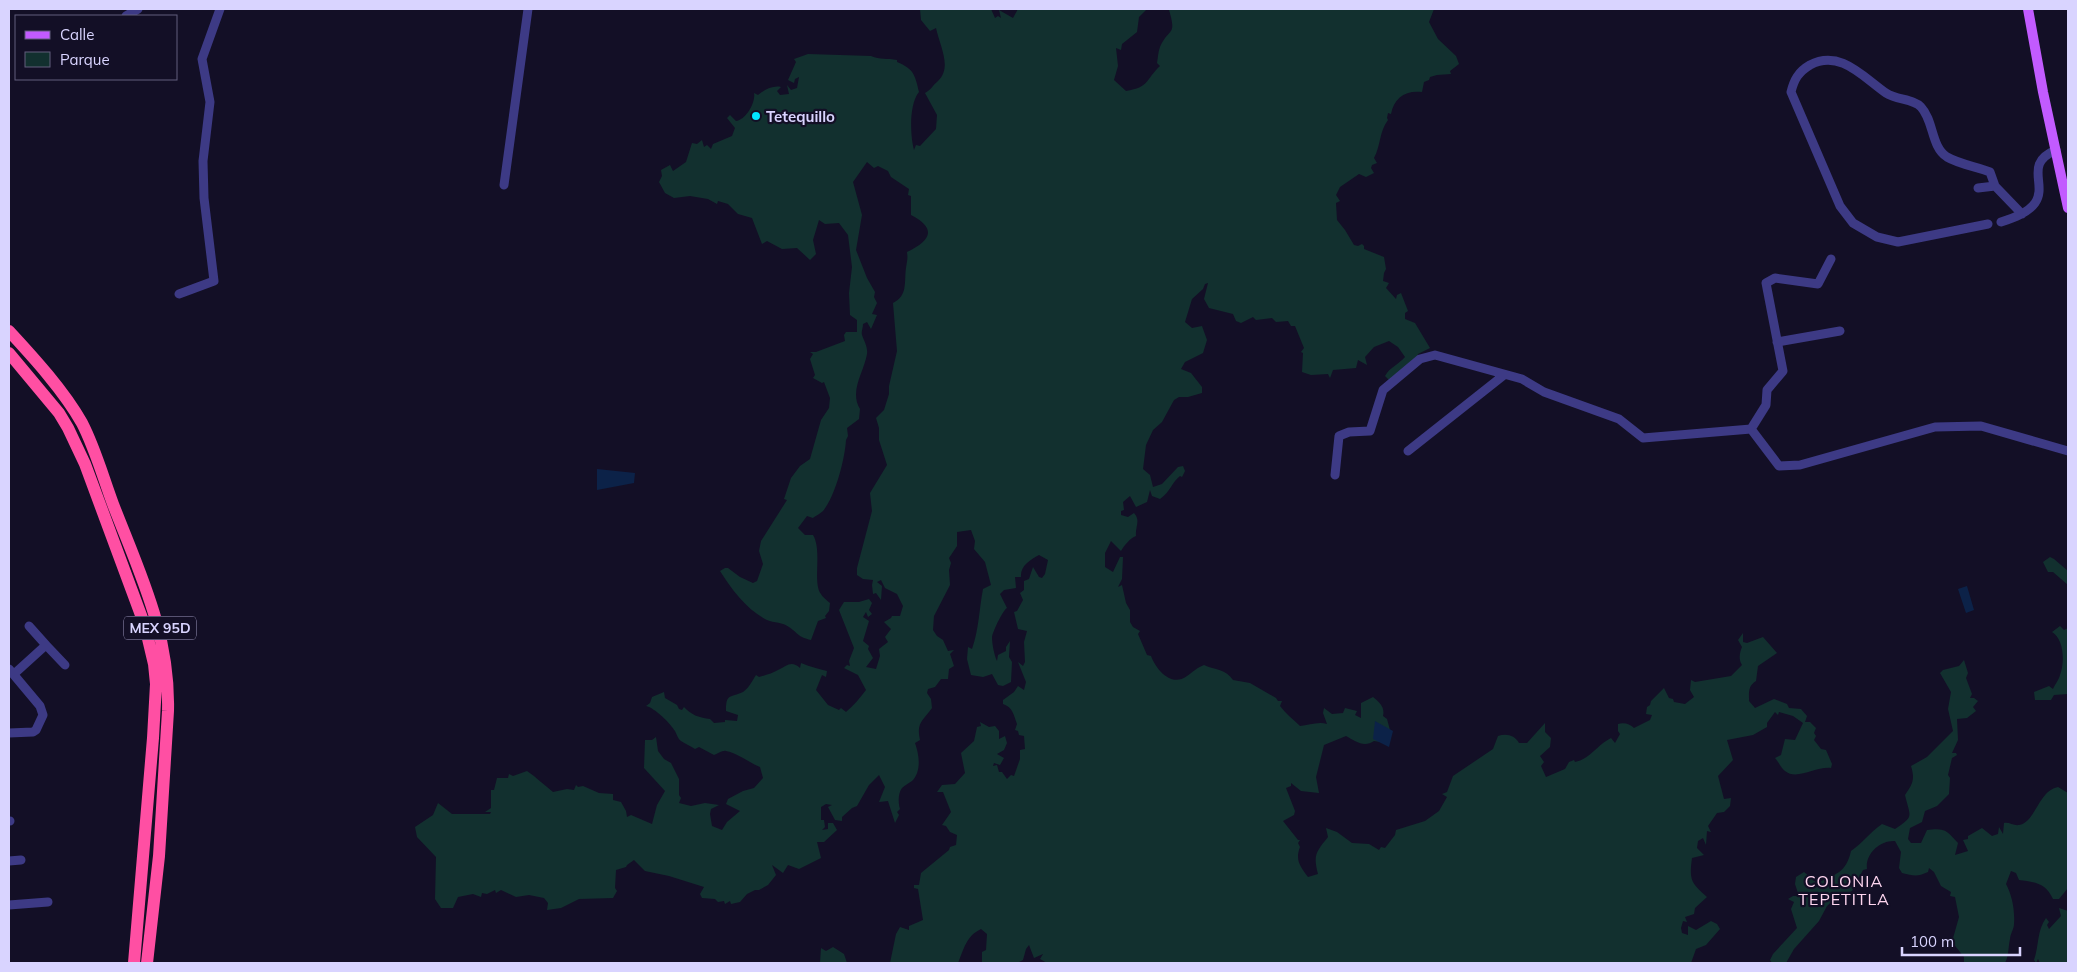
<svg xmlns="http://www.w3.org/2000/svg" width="2077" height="972" font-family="Mulish,sans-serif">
	<rect width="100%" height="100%" fill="#130f26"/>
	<!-- green -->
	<path fill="#12302f" d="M920,9h71l4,9 3,-2 3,2 -2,-8 14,8 5,-9h129l-8,8 -2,15 -15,12 -1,6 -5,-2 2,18 -4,14 12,11c24,-4 19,-11 34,-25l-3,-3c1,-5 1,-11 3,-16 9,-20 17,-10 9,-37l265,-1 -5,13 9,17 18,17 3,8 -9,7 1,3 -14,1 -7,2 -1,3 -5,2 -2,10c-17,-2 -28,6 -31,22l-3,-1 -1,5 1,2c-9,12 -7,25 -14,38l3,5 -5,2 -1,3 3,5 -8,4 -7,-3 -19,13 -4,8 4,6 -4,2 1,17 8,10 9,15 4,1 4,-2 2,2v3l20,8 2,12 -2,4 -1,8 6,2 -3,5 10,11 1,-4 4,-2 7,18 -3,2v6l10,4 15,25 -12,6 -3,13 -24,15 -6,-6c5,-9 13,-11 20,-19l-7,-10 -9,-6 -15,6 -9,10 2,8 -9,-5 -2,8 -23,2 -3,8 -2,-4 -17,1 -9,-3 1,-19 -2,-1 3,-4 -9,-22h-4l-3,-5 -12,1 -4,-4 -16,2 -3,-3 -12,6 -5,-2 -3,-7 -24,-6 -5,-9 4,-16 -3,1 -2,5 -11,10 -7,23 7,6 10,-2 5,14 -4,13 -18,9 -4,7 10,4 11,14v6l-14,4h-9l-5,3 -12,22 -9,8 -7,15 -3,24 7,6 3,12 9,-3 16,-17 5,-1 2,5 -3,6 -2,-1c-8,6 -9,15 -20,23l-8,-3 -2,-6 -3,12 -11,5 -6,-11 -7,6 1,8 -3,1v4l7,2 6,-4c7,8 1,13 2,23 -6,2 -12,10 -15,15l-10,-10 -6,12v14l8,5 7,-15h3l-1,22 -4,8 4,-2 4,18 4,7v12l3,5 7,4 -2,3 9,21 4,1c5,13 20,32 36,20 6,-4 9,-8 17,-11 11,5 22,4 29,15l17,3 26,15 2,3h4l-2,5c6,8 13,13 20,20 9,-1 19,-5 27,-2l-4,-11 1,-5 8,6 11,-1 2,-5 12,3 -2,4 6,3v-15l12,-6c7,6 12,10 10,19l4,3 3,11 -4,13 -12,-2c-10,7 -19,0 -28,-5l-22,9 -8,32 3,16 -18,-2 -10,-8v3l-5,2 9,23 -1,4 -11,6 15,19h2l-2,3 2,4c-5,13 0,19 8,30l10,-3c-5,-19 -2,-22 10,-37l-2,-9 11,4 15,11 17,1 10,6 2,-3 4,1 10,-13 1,-5 29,-9 14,-10 8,-14 -5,-3 5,-2 6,-16 40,-27 5,-13c8,-3 17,-1 21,7h8l18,-20v9l6,6 -1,9 -10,9 4,6 -3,4 5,11 19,-8 4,-7 5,-2 1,2c15,-3 22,-17 36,-24l4,5 5,-9 -2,-3v-7c6,-2 12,0 16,4l16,-8 2,-5 -6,-1 1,-7 3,-2 1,-4 13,-13 5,10 4,1 1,3 11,2 9,-7 -4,-7 1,-10 4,2 36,-6 11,-11c-4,-6 -2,-13 0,-18l-4,-7 5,-7v9l4,1 16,-6 14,16 -19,13 -2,15c-8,5 -7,11 -7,20l6,7 19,-9 13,5 2,4 12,1 6,7 -2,6h5l6,6 -2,5 2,3 -2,4 7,9 5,1 6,14 -1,4c-15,-2 -34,13 -46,3 -4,-3 -7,-10 -10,-13l6,-3 4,-16 10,1 8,-17 -10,-7 -14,-4 -1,3 -3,-3 -8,11v4l-14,8 -26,5 6,20 -15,16 6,23 7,-1 -1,8 -6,6 -7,1 -9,13 3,6 -4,-1 -1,14 -3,-7 -5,3 -1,7 7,7 -12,3c-3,22 -1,25 15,39l-12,11 -1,6 -9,3 2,5 -4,-1 -2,7 1,5 6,2v-9l8,4 15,-9 6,3 3,5 -14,16 -10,4 -5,14h-644l-7,-4 3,-5 -9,4 -5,-13 -3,4 -3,11 -6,3h-35v-11l4,-2 1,-16 -6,-5c-15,7 -17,20 -23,34h-68l6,-29 4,-7 9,3v-4l14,-6 -5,-31 -4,-1v-3h5l2,-12 28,-23 1,-3 6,-2 1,-10 -7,-3 -4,-6 -4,-1 9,-13 -8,-20h-6l5,-7 13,-1 10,-11 -4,-20 13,-12 3,-14 4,-1 -1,-4 9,5 6,-1 4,5v8l6,-3 2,7 -3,7 -7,4 7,4 -4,7 -6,-2 -1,3 4,-1 2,7h3l5,7 4,-4 3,1 6,-17v-9l5,-1 -1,-13 -5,-1 -1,-4 -3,-1 2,-6c-3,-8 -4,-17 -14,-20v-4l11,-8 4,-6 6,4 2,-8 -8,-20 5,4 2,-4 -1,-20 3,-11 -9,-2 -4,-17 3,-1 6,-11 -3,-7 4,-3v-9l5,-2 4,-12 6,10 3,1 3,-4 3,-14 -9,-5c-9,5 -19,11 -18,22h-6l1,11 -12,2 -4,4 7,14c-4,2 -14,23 -15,29 0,6 2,18 5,24l1,-6 8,-4v-4l4,-6 -1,16 3,5 -1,20 -8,4 -5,-1 -6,-11 -9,3 -12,-2 -4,-16 1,-12 4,2c7,-20 7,-39 11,-60l8,-4 -6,-23 -11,-13 1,-8 -4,-11 -14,2v14l-8,12 2,5 -2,7 1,15 -16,31 -1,14 4,6 6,4 5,11 6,-1 -4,4 4,12 -5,3 -1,10h-7l-6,8 -7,2 -1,4 4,6 1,9c-9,13 -16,14 -12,32l-5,3c4,11 7,28 -3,38 -3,2 -7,4 -10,7 -4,5 -4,15 -2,21l-3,3 2,3 -4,8 -7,-22 -9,1 6,-15 -6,-12 -10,10 -12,21 -5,2 -10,9v4l-7,-1 -7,-13 4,-2 -6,-1 -5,3v13h3l1,7 -3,3 6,-1v-6h5l4,7 -13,12h-7l4,16 -22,11 -11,-4 -5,8 -11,-8 4,10 -8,10 -9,5h-4l-8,4 -7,8 -9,2 -1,-3 -5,3 -1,-3 -6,1 -3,-3 -13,-1 -2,-4 4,-7 -35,-11 -24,-5 -11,-11 -7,5 -1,2 -10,3 -1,18 2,3 -4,7 -34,1 -18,9 -14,2 1,-7 -4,-5 -15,-3 -13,2 -15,-7 -5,3 -1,-3 -8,4 -5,-1 -1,4 -8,-3 -15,3 -5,11h-12l-6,-9 1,-42 -19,-20 -2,-10 18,-12 5,-12 14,11h38l1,-2h-6l6,-4v-18h3l3,-12h11l1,-4 4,2 14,-5c9,6 17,14 26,21l14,-3 7,1 2,-5 2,2 5,-1 16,7 14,1v6l8,2 5,9 1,6 4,-2 21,9 5,-19 8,-14 -21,-23 1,-28h7l4,-3 2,14 6,8 7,4 8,16v16l2,3 -2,5 12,3 14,-3 14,2 -8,4 -1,5 2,12 10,4 5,-8 13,-11 -14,-7 2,-5 15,-8 11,-3 9,-10 -3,-11c-12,-5 -23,-14 -34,-16 -3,-1 -9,3 -12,4l-15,-8 -4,2c-4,-3 -10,-5 -14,-8 -3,-2 -4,-6 -6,-10 -5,-8 -20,-23 -29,-25l4,-3 2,-6 12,-5 1,6 12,7 2,4 3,1 2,-3c7,8 16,11 26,12l4,4 11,-1v-2l12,1 1,-6 -12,-4c0,-18 4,-13 17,-19 6,-4 9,-11 13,-17l3,2c7,-2 14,-4 19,-7 9,-4 13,-10 22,-2l1,-5c10,4 18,6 26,8l-1,6 -4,-2 -6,15 12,15 11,5 2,-2 5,4c8,-7 14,-14 20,-22l-8,-15 -14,-7 3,-3 3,1 -1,-5 5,-13 -15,-38 5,-8h15l10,-3 3,4 -3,7 3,4 -4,3 -2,-5 -3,5 6,4 -6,20 6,5 -1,3 5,9 -7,9 10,2 4,-13 -1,-7 9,-7 -3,-5 6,-8 -7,-7 7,-4 1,-2h8l3,-10 -6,-12 -12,-6 -4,-8 -4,2 5,4 -1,14 -5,-7 -3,1 -1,-9 1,-5 -10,-1 -6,-4v-7l15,-57 -2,-18 17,-28 -8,-25v-12l-3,-10 8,-8 5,-16v-8l8,-35 -4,-48c15,-7 11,-21 13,-35 1,-7 2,-9 1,-16 23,-11 31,-23 4,-37v-19l-3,-1 1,-6 -18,-12 -3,-6 -10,-5 -4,2 -7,-6 -14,20 9,33 -6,35 11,28 8,14 -1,5 3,6 -5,11 5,1 -6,14 -4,-7 -4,2c0,4 -2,8 -1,11 2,6 6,12 5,19 -3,18 -18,37 -7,55l-1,10 -12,9 1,8 -2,4c-1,19 -11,57 -23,71 -3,3 -8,5 -10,7l-6,-2 -9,12 7,7h8c8,13 2,38 5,52 1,7 7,12 12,16l-1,8 -4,5 1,2 -8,3 -7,19c-13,-3 -12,-6 -22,-13 -6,-5 -15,-4 -22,-7 -20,-10 -35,-30 -47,-49l5,-3h3l12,9 13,6 4,-2 6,-17 -4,-13 2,-10 26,-41 -3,-1 7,-21 9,-12 10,-7 11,-39 8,-12 1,-10 -6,-16 -2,1 -9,-5 2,-3 -5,-16 3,-5 -3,-2h6l29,-11 -1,-6 2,-3h11v-12l-7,-5 -1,-22 3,-26 -4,-32 -9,-12 -14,1 -6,-4 -6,20 3,14 -6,6 -13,-12 -15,1 -15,-8 -5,3 -10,-26 -14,-4 -10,-10 -10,-3 -1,3 -9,-5 -18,-3 -16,2 -9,-5 -6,-11 3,-6 -1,-6 9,-5 3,6 13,-9 6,-19 5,1 5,-4 2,7 3,-2 4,4 2,-5 19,-8 3,-8 -8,-10 3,-3 6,6c10,-1 20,-19 18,-28l4,2c6,-5 15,-10 23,-8l-4,4 3,4 9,-1 -2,-9 4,5 6,-2 2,-11 -4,2 -1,4 -6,-3 8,-18 -2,-3 14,-5 63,2c9,4 16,2 26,4v2c17,7 18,13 22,30 -10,12 -9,43 -5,58l2,-5 4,1 16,-17 1,-14 -12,-22c6,-3 7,-7 12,-11 16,-14 3,-35 -1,-54l-6,3 -9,-11z
		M2050,557l4,2 14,12v14l-15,-13h-5l-5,-10z
		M2060,626l4,4 4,-2v66l-14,1 -3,5h-16l-1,-8 15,-6 4,3c2,-5 6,-9 7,-14 5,-13 4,-36 -8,-43z
		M1964,660l4,13 -2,5 6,16 -2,4h4l4,3 -5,6 3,4 -9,7 -10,1 1,21 -6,13h4l1,2 -5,3 -4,17 2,3 -1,16 -12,12 -12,5 -3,11 -12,6 -2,11 3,4h10l6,-13c18,-2 19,0 31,13l-3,12 13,-4 -5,-11 5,-1v-3l14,-8 10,8 6,-2 1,-7 4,7 1,-11c5,-1 10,3 15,2 17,-3 19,-34 39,-38l10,6v95l-9,11h-6c-7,-16 -18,-17 -34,-19l-3,-7 -5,-2 -5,13c6,11 9,26 8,40 0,5 -4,10 -4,15 -2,9 -1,16 -5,24h-41v-6l-12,-15 7,-25 -4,-20 -5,-1 1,-4 -10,-6 -7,-14 -5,-4 -1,4c-11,5 -14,4 -26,1l-3,-5 2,-16 -6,-11c-14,-1 -30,12 -28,28l-4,1 -11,21 -16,7 -9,8 -8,15 -25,28 -8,14h-14l-2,-3 3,-6 24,-26 -6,-19 3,-7 -6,-3 5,-3h6l-4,-12 1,-7 8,-5 13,11c19,-9 29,-10 34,-32 12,-8 19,-19 31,-27l13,5c20,-13 15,-12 10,-34 8,-11 10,-16 6,-29l16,-9 26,-26 -5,-22 3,-17 -11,-19 3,-3 16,-4z
		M2059,908l9,3v52h-28l-2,-4 -2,4 -2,-3c5,-14 3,-30 12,-42l3,4 -2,3 2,4 12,-13z
		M833,947l11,7 3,9h-27l1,-15 5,3z"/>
	<!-- water -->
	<path fill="#0c2248" d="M597,469l38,4 -1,10 -37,7z
		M1967,586l7,24 -8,3 -8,-24z
		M1375,721l18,10 -4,16 -16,-8z"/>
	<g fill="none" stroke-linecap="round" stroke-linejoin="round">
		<!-- minor -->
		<path stroke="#3d3a85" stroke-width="9" d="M126,16l12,-7
			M504,185l24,-176
			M1978,188l17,-2
			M2001,222c12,-4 27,-9 34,-19 13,-19 -12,-39 21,-53
			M1988,224l-90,18 -21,-5 -24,-14 -13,-17 -49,-114c3,-12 7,-20 19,-27 30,-16 53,12 76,28 10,7 28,6 35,14 13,14 10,40 26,50 12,7 30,10 43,15l5,14 27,28
			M179,294l35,-13 -10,-83 -1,-37 7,-59 -8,-43 18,-50
			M1777,342l63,-11
			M1751,429l15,-24 1,-15 16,-19 -17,-88 9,-5 43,6 13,-25
			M1408,451l96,-76
			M1335,475l4,-39 10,-4 21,-1 13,-41 37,-31 15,-4 87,24 22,13 75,27 24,19 108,-9 28,37 21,-1 135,-38 46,-1 87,25
			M46,645l19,20
			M9,669l31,37 3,9 -7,15 -3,2 -24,1
			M14,674l32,-29 -17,-19
			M9,821h1
			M9,861l12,-1
			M9,905l39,-3"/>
		<!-- major -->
		<path stroke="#c25bff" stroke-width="10" d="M2028,9l15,83 25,116"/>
		<!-- highway -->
		<path stroke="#ff4fa3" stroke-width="12" d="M9,331c25,27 55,60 73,92 13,25 21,54 31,81 27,70 57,130 55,207l-9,145 -12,107
			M9,353l50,60 9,15 17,36 60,162 9,38 2,20 -3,54 -19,225"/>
	</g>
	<!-- markers -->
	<circle fill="#00e5ff" stroke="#130f26" stroke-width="2" cx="756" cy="116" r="5"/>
	<g text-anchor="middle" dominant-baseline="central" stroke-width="4.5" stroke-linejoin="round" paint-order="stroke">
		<!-- shield labels -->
		<rect fill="#130f26" stroke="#9e99be" stroke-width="1" x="124" y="616.5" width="72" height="23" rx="4"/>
		<g font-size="14" font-weight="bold" fill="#d9d4ff">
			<text x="160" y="628">MEX 95D</text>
		</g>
		<!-- poi labels -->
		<g font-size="15" font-weight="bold" fill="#d9d4ff" stroke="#130f26" text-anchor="start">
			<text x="766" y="116">Tetequillo</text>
		</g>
		<!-- neighbourhood labels -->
		<g font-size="16" letter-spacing="1" fill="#ffd6f0" stroke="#130f26">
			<text x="1844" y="881">COLONIA<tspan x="1844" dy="18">TEPETITLA</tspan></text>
		</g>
	</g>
	<!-- border -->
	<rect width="2077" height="972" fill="none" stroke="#d9d4ff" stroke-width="20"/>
	<!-- legend -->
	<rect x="15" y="15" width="162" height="65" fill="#130f26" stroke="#625e7d"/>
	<rect x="25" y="31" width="25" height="8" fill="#c25bff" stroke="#625e7d"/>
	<text x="60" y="40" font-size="15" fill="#d9d4ff">Calle</text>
	<rect x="25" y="52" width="25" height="15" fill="#12302f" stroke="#625e7d"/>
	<text x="60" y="65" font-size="15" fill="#d9d4ff">Parque</text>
	<!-- scale -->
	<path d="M1902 947v8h118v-8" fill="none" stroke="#d9d4ff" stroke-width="2.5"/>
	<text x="1910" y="947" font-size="15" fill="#d9d4ff" stroke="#130f26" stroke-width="4" paint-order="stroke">100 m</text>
</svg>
